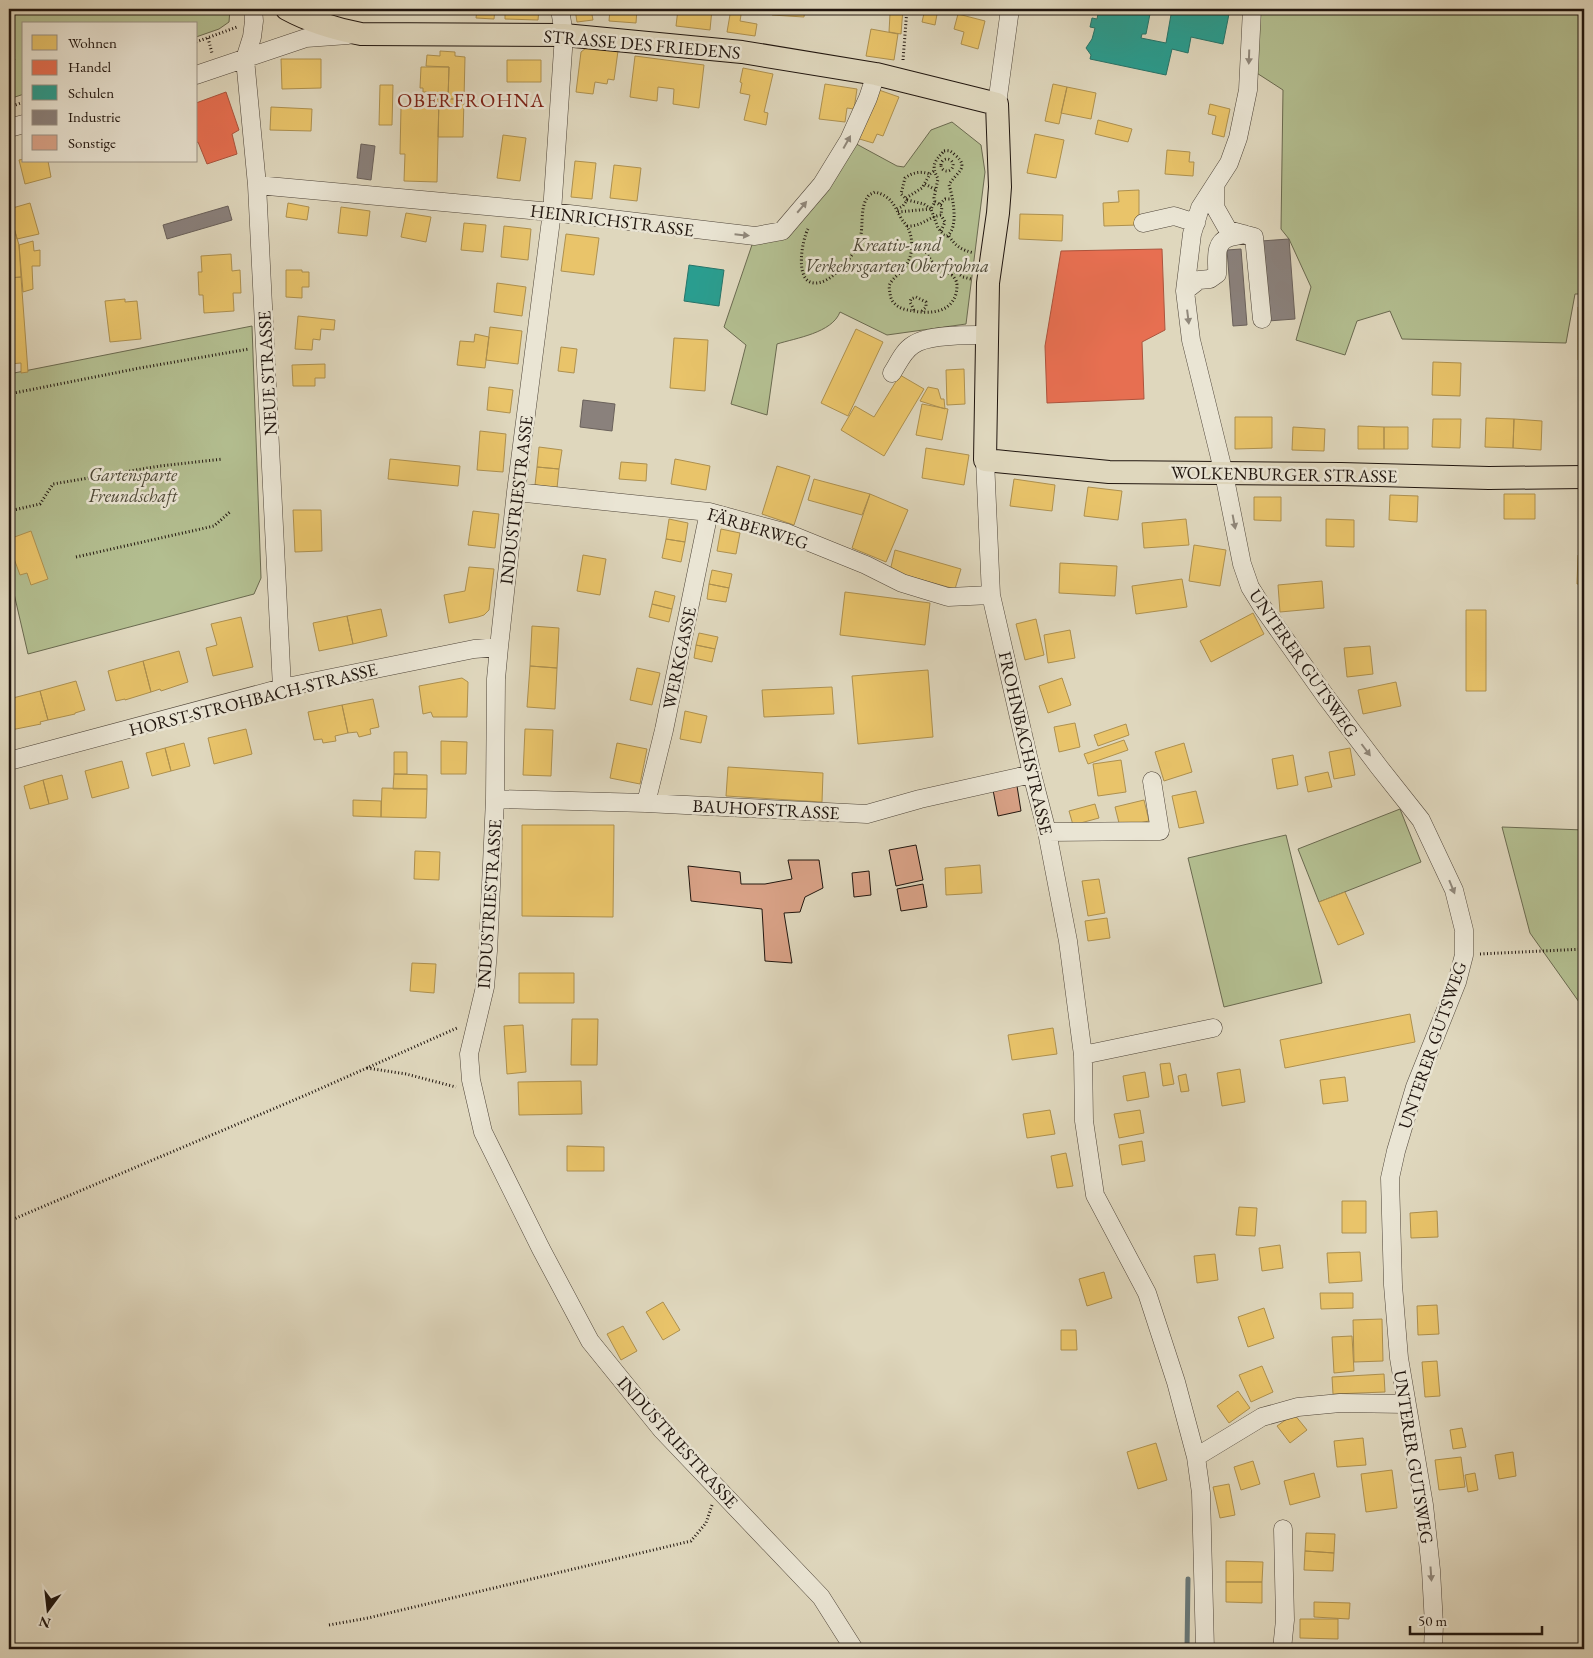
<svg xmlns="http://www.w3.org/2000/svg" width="1593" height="1658" font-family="'EB Garamond',serif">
	<rect width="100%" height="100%" fill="#dfd7bd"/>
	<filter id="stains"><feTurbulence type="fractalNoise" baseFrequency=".004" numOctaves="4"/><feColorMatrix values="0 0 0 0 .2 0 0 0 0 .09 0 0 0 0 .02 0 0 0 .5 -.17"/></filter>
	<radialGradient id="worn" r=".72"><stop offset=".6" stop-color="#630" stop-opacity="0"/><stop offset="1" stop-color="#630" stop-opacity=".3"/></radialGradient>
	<!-- green -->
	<path fill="#b3be90" stroke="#6a6a50" d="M9,9h221l-1,13 -10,7 -23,8v-13h-172v70l-15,5v-35l6,-4 -6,-12z
		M1252,9h332v285h-9l-9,49 -164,-4 -12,-28 -33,10 -12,34 -49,-15 15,-53 -22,-48 -8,-10 2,-139 -34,-22z
		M952,122l29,23 4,27 -19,152 -79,11 -47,-23c-8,21 -44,26 -63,32l-10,71 -36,-11 15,-59 -22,-18 31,-91 27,-6 67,-90 48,26 7,1 27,-37z
		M252,326l9,252 -7,16 -226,60 -16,-69h-3v-211z
		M1400,809l21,53 -102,40 -21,-53z
		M1502,827l82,3v179l-54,-76z
		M1286,835l36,148 -98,24 -36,-149z"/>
	<!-- homes -->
	<path fill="#e9c46a" stroke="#ad904f" d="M477,9h18l-1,10 -18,-1z
		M505,9h34l-1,11 -33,-1z
		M575,9h16l2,11 -16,2z
		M610,9h27l-1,14 -27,-2z
		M678,9h34l-2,21 -34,-4z
		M731,9h11l-2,12 17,3 -2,12 -28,-4z
		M773,9h32l-1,8 -32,-2z
		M877,9h26l-2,25 -12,-2 1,-18 -13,-1z
		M925,9h22v2l-9,-2 -3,16 -13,-3z
		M958,14l27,7 -7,28 -17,-5 3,-12 -10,-3z
		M871,29l27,5 -4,26 -28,-4z
		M586,48l32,3 -4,29 -6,-1 -1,5 -12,-2 -2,12 -17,-2 5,-40z
		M440,51l15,1v4l10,1 -1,42h-16l1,-32 -23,-1 1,-11 13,1z
		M635,56l69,9 -5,43 -26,-4 1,-15 -16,-2 -1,14 -27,-4z
		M281,59h40v29l-39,1z
		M507,60h34v22h-34z
		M421,67h28l-1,32h-20l1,-7h-6v-4h-3z
		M743,68l30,6 -9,38 4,1 -2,12 -22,-5 6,-25 -10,-2 2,-10 -2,-1z
		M825,84l32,5 -3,20 -7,-1 -2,14 -26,-3z
		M1053,84l14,3 -8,37 -14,-3z
		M380,85h13l-1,40h-13z
		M1067,87l29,6 -5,26 -30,-6z
		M876,89l23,8 -16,39 -6,-2 -4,9 -17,-5z
		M408,99h31l-2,83 -33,-1 1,-27h-5l1,-46h6z
		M439,99h25l-1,38h-25z
		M1210,104l20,5 -6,28 -12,-3 4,-18 -8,-2z
		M271,107l41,2 -1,22 -41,-1z
		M1098,120l34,9 -4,13 -33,-8z
		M1035,134l29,6 -8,38 -29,-5z
		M503,135l23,3 -6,43 -23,-3z
		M1167,150l23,2 -1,10h5l-1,14 -28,-2z
		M24,159v2h24l3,16 -26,7 -6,-24z
		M575,161l21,2 -4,36 -21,-2z
		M614,165l27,3 -4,33 -27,-3z
		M1139,190v35l-35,1 -1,-23 16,-1 -1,-11z
		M30,203l9,31 -22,5 -8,-30z
		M288,203l21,4 -2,13 -21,-3z
		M341,207l29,4 -3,25 -29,-3z
		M9,211l10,34 2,32 -12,1z
		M406,213l25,4 -5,25 -25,-5z
		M1020,214l43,1 -1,26 -43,-2z
		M464,223l22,2 -3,27 -22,-2z
		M504,226l27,3 -3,31 -27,-3z
		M566,234l33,4 -5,37 -33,-4z
		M33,241l1,10 6,-1v16h-8l1,23 -10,3 -4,-47z
		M231,254l1,17 8,-1 1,23h-8l1,18 -30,2 -1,-18h-4l-1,-23h4l-1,-16z
		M286,270h16v2h7v15h-7v11l-16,-1z
		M21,277l7,95 -7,1v-10l-12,1v-86z
		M497,283l29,4 -4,29 -28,-4z
		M125,299v3l12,-1 4,38 -31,3 -5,-41z
		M1578,307h6v53h-6z
		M298,316l37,4 -1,10 -13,-1 -1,11 -7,-1 -1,11 -17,-1z
		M490,327l32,4 -4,33 -32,-4z
		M856,329l27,13 -35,74 -27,-13z
		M475,334l14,3 -4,31 -28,-3 3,-24 14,1z
		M674,338l34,2 -3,51 -35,-3z
		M561,347l16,2 -3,24 -16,-2z
		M1433,362l28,1 -1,33 -28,-1z
		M325,364v14h-10v8h-22l-1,-21z
		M964,369l1,35 -18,1 -1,-35z
		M900,375l24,14 -40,67 -43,-26 14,-24 19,11z
		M489,387l24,3 -3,23 -23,-3z
		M928,387l10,2 3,10h3l1,10 -25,-8z
		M922,404l26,5 -6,31 -26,-5z
		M1235,417h37v31l-37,1z
		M1486,418l28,1 -1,29 -28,-1z
		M1433,419h28l-1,29 -28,-1z
		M1514,419l28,2 -1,29 -28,-2z
		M1358,426l26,1v22h-26z
		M1293,427l32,2 -1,22 -32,-1z
		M1384,427h24v22h-24z
		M480,431l26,3 -3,38 -26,-2z
		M539,447l23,3 -3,19 -22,-2z
		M926,448l43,7 -5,30 -42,-7z
		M390,459l70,7 -2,20 -70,-7z
		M675,459l35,7 -4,24 -35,-6z
		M621,462l26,2 -1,17 -27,-2z
		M777,466l33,10 -16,49 -32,-11z
		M537,467l22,2 -2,19 -22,-3z
		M814,479l56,15 -8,21 -54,-15z
		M1014,479l41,6 -3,26 -42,-5z
		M1088,487l34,4 -4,29 -34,-4z
		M870,494l38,16 -22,52 -34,-14z
		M1504,494h31v25h-31z
		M1390,495l28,1 -1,26 -28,-2z
		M1254,497h27v24l-27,-1z
		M293,510h28l1,41 -27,1z
		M473,511l26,3 -4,34 -27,-3z
		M669,519l19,4 -3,19 -19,-3z
		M1186,519l3,26 -45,3 -2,-25z
		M1326,519l28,1v27l-28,-1z
		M721,529l19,4 -4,21 -19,-3z
		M31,531l17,48 -17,6 -4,-12 -7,2 -11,-30v-6z
		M666,539l19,3 -4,20 -19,-4z
		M1194,545l32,5 -6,36 -31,-5z
		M895,550l66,19 -6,20 -65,-18z
		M583,555l23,4 -6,36 -23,-4z
		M1578,555h6v29h-7z
		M1060,563l57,3 -2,30 -56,-3z
		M469,567l25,2 -5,41 -5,5 -6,2 -29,6 -5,-28 21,-4z
		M712,570l20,4 -3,14 -20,-4z
		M1182,579l5,28 -51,7 -4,-28z
		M1322,581l2,27 -44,4 -2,-27z
		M709,584l20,4 -3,14 -19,-3z
		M655,591l20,5 -3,13 -20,-5z
		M845,592l85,11 -5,42 -85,-10z
		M652,604l20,5 -3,13 -20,-5z
		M381,609l6,27 -34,8 -6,-28z
		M1466,610h20v81h-20z
		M1253,613l11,21 -53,28 -11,-21z
		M347,616l6,28 -34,7 -6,-28z
		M241,617l12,50 -40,9 -7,-28 11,-3 -6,-21z
		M1036,619l8,36 -19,5 -9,-36z
		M532,626l27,2 -2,40 -27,-2z
		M1070,630l5,28 -27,5 -4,-28z
		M699,633l19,4 -3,12 -19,-4z
		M696,645l19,4 -3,13 -18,-4z
		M1370,646l3,28 -26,3 -3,-29z
		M179,651l9,31 -27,9 -1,-2 -9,3 -8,-31z
		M143,661l8,31 -26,8v-1l-9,2 -8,-30z
		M530,666l27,2 -2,41 -28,-2z
		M637,668l23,5 -8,32 -22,-5z
		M928,670l5,67 -75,7 -6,-68z
		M462,678l6,4 -1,35h-34l-2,-5 -8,2 -4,-28z
		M1062,678l9,27 -23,8 -9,-27z
		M76,681l9,29 -10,3v1l-27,6 -8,-29z
		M1396,682l5,24 -38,8 -5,-24z
		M832,687l2,27 -70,3 -2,-27z
		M40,691l8,29 -8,2 1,2 -30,6 -2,-10v-21z
		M373,699l6,28 -9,2 1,5 -12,3 -2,-5 -9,1 -6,-28z
		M342,705l6,28 -13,3 1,5 -13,2 -1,-4 -8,1 -6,-28z
		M685,711l22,5 -6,27 -21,-4z
		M1075,723l5,24 -21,5 -5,-25z
		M1126,724l3,11 -31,11 -4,-11z
		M246,729l6,25 -38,10 -6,-26z
		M525,729l28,1 -2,46 -28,-1z
		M1124,740l4,10 -40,14 -4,-10z
		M441,741l26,1 -1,32h-25z
		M184,743l6,23 -19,5 -6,-23z
		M617,743l30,6 -7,35 -30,-6z
		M1184,743l8,29 -28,9 -9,-29z
		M165,748l6,23 -19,5 -6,-23z
		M1350,748l5,27 -21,4 -5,-27z
		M394,752h13v22h-13z
		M1293,755l5,30 -21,4 -5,-30z
		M1121,760l5,32 -28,4 -5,-32z
		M122,761l7,27 -37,10 -7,-27z
		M728,767l95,6 -1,29 -96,-6z
		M1328,772l4,15 -24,5 -3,-15z
		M394,774l33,1v14h-34z
		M62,775l6,24 -19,5 -6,-24z
		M43,780l6,24 -19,5 -6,-23z
		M382,788l45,1 -1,29 -45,-1z
		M1196,791l8,32 -25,5 -7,-32z
		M353,800l28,1v16l-28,-1z
		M1144,800l5,21 -29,6 -5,-20z
		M1095,804l4,14 -26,7 -4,-14z
		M522,825h92l-1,92 -91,-1z
		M415,851l25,1 -1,28 -25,-1z
		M980,865l2,28 -36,2 -1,-27z
		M1099,879l6,34 -17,3 -6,-35z
		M1345,892l19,42 -26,11 -19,-43z
		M1107,918l3,20 -22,3 -3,-20z
		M412,963l24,1 -2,29 -24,-2z
		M519,973h55v30h-55z
		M1410,1014l5,28 -130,26 -5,-28z
		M572,1019h26l-1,46h-26z
		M523,1025l3,47 -19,2 -3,-48z
		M1053,1028l4,26 -45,6 -4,-25z
		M1170,1063l4,21 -11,2 -3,-22z
		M1240,1069l5,33 -23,4 -5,-33z
		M1145,1072l4,25 -22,4 -4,-25z
		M1186,1074l3,17 -8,1 -3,-16z
		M1345,1077l3,24 -25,3 -3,-24z
		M581,1081l1,33 -63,1 -1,-33z
		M1050,1110l5,24 -28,4 -4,-24z
		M1140,1110l4,23 -25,5 -5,-24z
		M1142,1141l3,20 -23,4 -3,-20z
		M567,1146l37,1v24h-37z
		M1066,1153l7,33 -16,2 -6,-32z
		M1342,1201h24v32h-24z
		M1239,1207l18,1 -2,28 -19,-1z
		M1437,1211l1,26 -27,1 -1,-25z
		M1280,1245l3,23 -21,3 -3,-23z
		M1360,1252l2,29 -33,2 -2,-30z
		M1215,1254l3,26 -21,3 -3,-27z
		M1104,1272l8,26 -25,8 -8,-27z
		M1320,1293h33v15l-32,1z
		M663,1302l17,28 -17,10 -17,-28z
		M1437,1305l2,29 -21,1 -1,-29z
		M1264,1308l10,30 -26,9 -10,-30z
		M1382,1319l1,42 -29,1 -1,-42z
		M623,1326l14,25 -16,9 -14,-26z
		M1061,1330h15l1,20h-16z
		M1352,1336l2,35 -20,2 -2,-36z
		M1437,1361l3,35 -15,1 -3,-35z
		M1262,1366l11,26 -22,10 -12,-27z
		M1384,1374l1,18 -52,2 -1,-17z
		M1238,1391l12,17 -21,15 -12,-17z
		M1294,1414l13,16 -17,13 -13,-17z
		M1462,1428l4,19 -13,2 -3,-19z
		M1363,1438l3,27 -29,2 -3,-26z
		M1156,1443l11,37 -29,9 -11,-37z
		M1513,1452l3,24 -17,3 -4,-24z
		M1461,1457l4,30 -26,3 -4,-30z
		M1253,1461l7,23 -19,6 -7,-23z
		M1392,1470l5,38 -31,4 -5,-38z
		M1314,1473l6,24 -30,8 -6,-24z
		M1475,1473l3,17 -10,2 -3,-17z
		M1229,1484l6,31 -15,3 -7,-31z
		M1306,1533l29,1 -1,19 -29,-2z
		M1305,1551l29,2 -1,18 -29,-1z
		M1226,1561l37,1 -1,20h-36z
		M1226,1582h36v21l-36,-1z
		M1314,1602l36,1 -1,16 -35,-2z
		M1300,1619h38v20l-38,-1z"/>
	<!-- shops -->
	<path fill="#e76f51" stroke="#ac543d" d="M226,92l13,38 -7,4 5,20 -30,10 -9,-22 -2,1v-40z
		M1162,249l3,81 -23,12 2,57 -97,4 -2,-57 16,-95z"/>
	<!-- schools -->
	<path fill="#2a9d8f" stroke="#277469" d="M1099,9h52l-5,25h-4l-1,4 25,5 6,-34h58l-7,35 -32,-7 -3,16 -16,-4 -6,26 -76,-16 1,-4 -5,-7 6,-9 3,-11 -5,-1 2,-9 5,1z
		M689,265l35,5 -5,36 -35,-5z"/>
	<!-- industry -->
	<path fill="#8a817c" stroke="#6a615b" d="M361,144l14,2 -4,34 -14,-2z
		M228,206l4,14 -65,19 -4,-14z
		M1289,239l6,80 -27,2 -7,-80z
		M1241,249l6,76 -14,1 -6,-76z
		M583,400l32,4 -3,27 -32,-4z"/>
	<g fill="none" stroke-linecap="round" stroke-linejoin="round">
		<!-- stream -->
		<path stroke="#687777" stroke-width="5" d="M1187,1649l1,-70"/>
	</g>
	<!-- building -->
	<path fill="#d9a287" stroke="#21160f" d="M1017,786l4,25 -23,5 -5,-26z
		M916,845l7,35 -27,6 -7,-36z
		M788,860h31l4,28 -18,9 -5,15 -16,1 8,50 -27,-2 -3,-52 -71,-8 -3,-35 52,6 1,12h24l27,-5z
		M869,871l2,24 -17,2 -2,-24z
		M923,884l4,23 -26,4 -4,-22z"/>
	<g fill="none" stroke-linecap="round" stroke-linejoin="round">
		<!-- minor casing -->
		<g stroke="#50463a" stroke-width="19">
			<path id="minor" d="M253,9l1,12 -2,16 -7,22 12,126 25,503
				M560,9l4,26 -12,177 -36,280 -17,155 -3,32 -1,120 -7,152 -3,36 -16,67 2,26 12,52 58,117 49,92 72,89 159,167 33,52
				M1252,9l-4,81 -10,48 -9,25 -29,45 -8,26 -7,57 6,49 33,134 18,90 8,23 13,21 63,89 53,70 42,53 33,70 10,40v25l-7,27 -42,105 -19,64 -6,27 3,107 6,73 25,147 7,65 3,55 -1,24
				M196,75l110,-37 42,-3
				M997,104l13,-95
				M9,128l15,-4
				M257,185l295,27 203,24 27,-5 40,-47 27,-44 19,-42 8,-24
				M1215,187v20l13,23 26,7 8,82
				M1143,223l31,-7 22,7
				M1185,291l14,-11 11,-1 7,-5c1,-12 -4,-31 11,-36 5,-2 11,-2 16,-4
				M892,373c6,-9 11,-22 21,-28 15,-11 55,-10 74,-10
				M985,460l6,135 41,179 15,58 21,109 15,114 1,66 11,74 52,98 29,89 20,75 5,36 4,156
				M516,492l193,20 78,21 79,32 36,18 46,14 43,-2
				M9,761l273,-73 192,-39 25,-2
				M495,799l151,4 221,11 53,-15 112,-25
				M646,803l18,-73 45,-218
				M1047,832l113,-1 -8,-50
				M1083,1055l130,-27
				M1196,1457l66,-40 36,-10 42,-4 66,1
				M1282,1649l3,-29 -2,-91"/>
		</g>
		<!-- major casing -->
		<g stroke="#21160f" stroke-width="24">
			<path id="major" d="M287,9c24,13 48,20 74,25l203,1 178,17 134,22 121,30 3,83 -2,26 -10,70 -3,177 124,12 232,2 148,4 95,-1"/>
		</g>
		<!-- path -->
		<path stroke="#21160f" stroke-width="3" stroke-dasharray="1 2.5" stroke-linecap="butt" d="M208,38l4,15
			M196,42l41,-15
			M903,60l4,-51
			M9,107l15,-5
			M944,151c5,-1 7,0 11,4 16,13 0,18 -6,30 4,12 10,43 -2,51l-3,-1 -6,-7 -7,-19 4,-7 -1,-4 4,-19c-7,-14 -4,-17 6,-28z
			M941 165a6 6 0 1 1 12 0a6 6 0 1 1-12 0Z
			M925,184l11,6
			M906,198l16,-10 8,-14 4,-3
			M907,200l-6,-6 4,-16c8,-6 16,-7 25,-4
			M940,204l5,-5h7
			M897,209l6,-3 4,-6 17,4 7,5
			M898,212l32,-3
			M907,226c14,1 21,-9 34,-11l1,-9 -7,-4
			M808,229c-6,11 -14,54 7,54 9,0 17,-6 23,-12 9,-9 18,-19 22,-32 4,-14 -1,-32 9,-44l6,-3c16,4 19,13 26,26 2,4 5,6 7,10 5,10 5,24 0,34 -4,10 -15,14 -19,24 1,7 1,14 6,18 5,5 12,6 18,7 17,3 37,2 43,-17 1,-5 2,-11 -1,-15 -4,-7 -11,-7 -16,-11 -8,-5 -11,-14 -17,-21l-11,-1
			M941,231l4,-9 -4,-7
			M949,236c7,11 13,14 25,17
			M951,274l5,-2 7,5 8,2
			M914,310l-4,-8 1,-3 5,-2 10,5v5l-4,4
			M9,394l131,-26 109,-19
			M9,511l31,-7 13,-20 107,-18 63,-7
			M76,557l138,-31 17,-15
			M1480,954l104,-5
			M367,1068l39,6 50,13
			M9,1221l297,-126 151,-67
			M329,1625l39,-7 323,-77 15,-18 6,-18"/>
		<!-- minor -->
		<use href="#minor" stroke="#eae5d4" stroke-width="18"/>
		<!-- major -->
		<use href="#major" stroke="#dfd7bd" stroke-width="22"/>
	</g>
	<!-- one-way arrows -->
	<defs><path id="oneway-solid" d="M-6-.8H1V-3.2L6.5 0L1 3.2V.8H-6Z" transform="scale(1.25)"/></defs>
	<g fill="#90887b">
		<use href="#oneway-solid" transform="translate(1249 57) rotate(92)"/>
		<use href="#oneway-solid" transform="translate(847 142) rotate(-61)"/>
		<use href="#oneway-solid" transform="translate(802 207) rotate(-50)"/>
		<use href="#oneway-solid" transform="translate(742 235) rotate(6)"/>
		<use href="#oneway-solid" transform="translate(1188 317) rotate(83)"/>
		<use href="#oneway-solid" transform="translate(1234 522) rotate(79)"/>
		<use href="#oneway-solid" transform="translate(1366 750) rotate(53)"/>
		<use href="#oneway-solid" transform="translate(1452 887) rotate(68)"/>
		<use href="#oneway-solid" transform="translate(1431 1574) rotate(86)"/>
	</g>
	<g text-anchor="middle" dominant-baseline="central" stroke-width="5" stroke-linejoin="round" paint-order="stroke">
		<!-- street labels -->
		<g font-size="18" fill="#21160f" stroke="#eae5d4">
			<text transform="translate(642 44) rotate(5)">STRASSE DES FRIEDENS</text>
			<text transform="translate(612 220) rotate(7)">HEINRICHSTRASSE</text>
			<text transform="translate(267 373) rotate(-93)">NEUE STRASSE</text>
			<text transform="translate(1284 474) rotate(1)">WOLKENBURGER STRASSE</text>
			<text transform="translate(516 500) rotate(-83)">INDUSTRIESTRASSE</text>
			<text transform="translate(758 528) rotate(17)">FÄRBERWEG</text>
			<text transform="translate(679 658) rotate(-78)">WERKGASSE</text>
			<text transform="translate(1304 663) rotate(55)">UNTERER GUTSWEG</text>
			<text transform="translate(253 699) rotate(-14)">HORST-STROHBACH-STRASSE</text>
			<text transform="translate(1026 743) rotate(77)">FROHNBACHSTRASSE</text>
			<text transform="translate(766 809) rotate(3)">BAUHOFSTRASSE</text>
			<text transform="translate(489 904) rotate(-86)">INDUSTRIESTRASSE</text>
			<text transform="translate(1432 1045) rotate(-71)">UNTERER GUTSWEG</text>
			<text transform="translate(678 1442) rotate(48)">INDUSTRIESTRASSE</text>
			<text transform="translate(1414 1457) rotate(81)">UNTERER GUTSWEG</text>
		</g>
		<!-- park labels -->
		<g font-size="18" font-style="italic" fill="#4d4836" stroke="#eae5d4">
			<text x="897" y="244">Kreativ- und<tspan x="897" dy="21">Verkehrsgarten Oberfrohna</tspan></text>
			<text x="133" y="474">Gartensparte<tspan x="133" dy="21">Freundschaft</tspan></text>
		</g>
		<!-- quarter labels -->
		<g font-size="20" letter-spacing="1" fill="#7a1f14" stroke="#eae5d4">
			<text x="471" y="100">OBERFROHNA</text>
		</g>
	</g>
	<!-- margin -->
	<rect width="1593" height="1658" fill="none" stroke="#dfd7bd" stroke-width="30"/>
	<rect x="10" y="10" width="1573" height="1638" fill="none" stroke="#21160f" stroke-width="2.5"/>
	<rect x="15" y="15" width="1563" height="1628" fill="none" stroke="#21160f"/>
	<!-- legend -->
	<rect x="22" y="22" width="175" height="140" fill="#eae5d4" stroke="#9a9285"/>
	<rect x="32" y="35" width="25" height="15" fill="#e9c46a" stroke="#9a9285"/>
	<text x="68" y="48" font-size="15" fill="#21160f">Wohnen</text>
	<rect x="32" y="60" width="25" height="15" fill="#e76f51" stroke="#9a9285"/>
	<text x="68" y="72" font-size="15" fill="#21160f">Handel</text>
	<rect x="32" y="85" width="25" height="15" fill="#2a9d8f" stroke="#9a9285"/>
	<text x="68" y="98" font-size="15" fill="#21160f">Schulen</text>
	<rect x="32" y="110" width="25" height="15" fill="#8a817c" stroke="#9a9285"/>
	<text x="68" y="122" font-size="15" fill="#21160f">Industrie</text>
	<rect x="32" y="135" width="25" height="15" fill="#d9a287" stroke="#9a9285"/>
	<text x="68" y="148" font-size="15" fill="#21160f">Sonstige</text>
	<!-- north arrow -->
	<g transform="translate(48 1610) rotate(195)" stroke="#eae5d4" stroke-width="4" paint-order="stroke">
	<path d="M0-4L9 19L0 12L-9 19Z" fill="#21160f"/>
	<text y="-8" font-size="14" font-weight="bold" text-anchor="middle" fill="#21160f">N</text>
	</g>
	<!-- scale -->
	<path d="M1410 1626v8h132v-8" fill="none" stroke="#21160f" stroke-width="2.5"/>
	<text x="1418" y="1626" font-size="15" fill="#21160f" stroke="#eae5d4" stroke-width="4" paint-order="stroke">50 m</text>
	<rect width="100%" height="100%" filter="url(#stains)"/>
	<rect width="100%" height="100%" fill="url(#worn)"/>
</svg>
